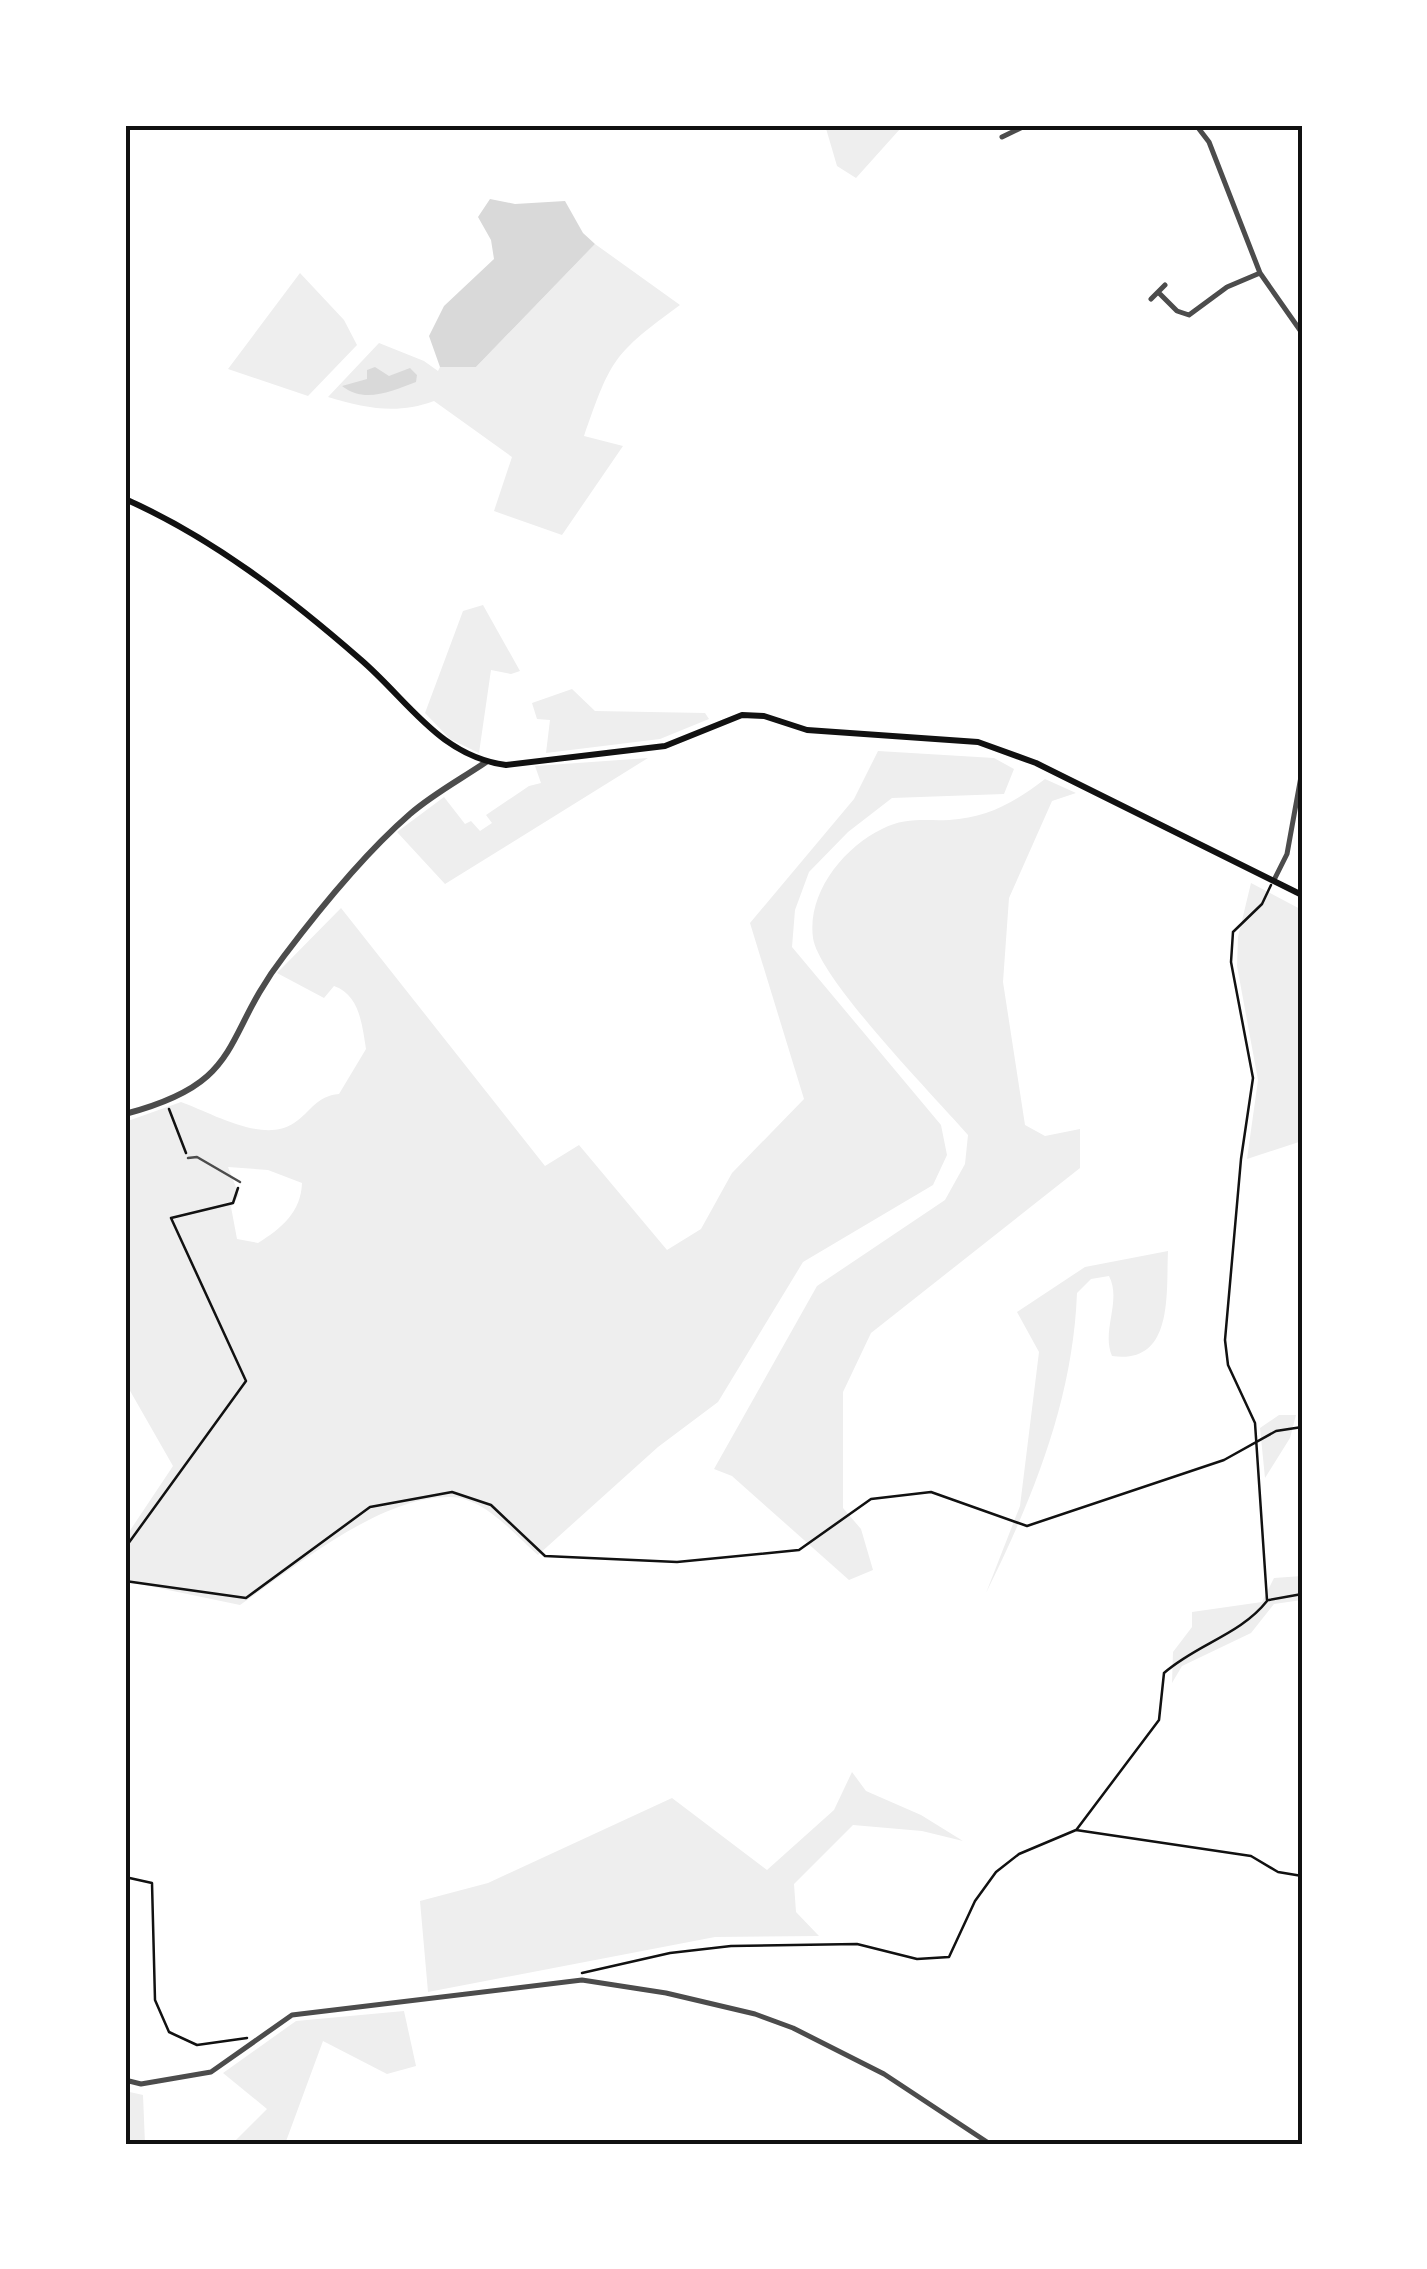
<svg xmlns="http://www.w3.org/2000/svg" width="1427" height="2269" font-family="'PT Sans Narrow',sans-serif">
	<rect width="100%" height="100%" fill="#fff"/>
	<!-- green -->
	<path fill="#eee" fill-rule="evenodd" d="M825,125h73l2,4 -44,49 -19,-12z
		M595,244l85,61c-67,49 -69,54 -96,131l39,10 -61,89 -68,-24 18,-54 -78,-56c-38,14 -68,7 -106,-4l51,-54 45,18 14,10 2,-4h36z
		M300,273l44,47 13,25 -49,51 -80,-27z
		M483,605l37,66 -9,3 -20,-4 -12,83 -29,-14 -25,-26 38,-102z
		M572,689l23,22 110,2 4,6 -49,20 -114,14 4,-33 -13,-1 -5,-16z
		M878,751l116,7 20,11 -10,25 -112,4 -44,34 -39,40 -14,38 -3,37 149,178 6,30 -14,30 -130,77 -85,140 -60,45 -120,108c-23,-20 -54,-58 -88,-58 -70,-1 -155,70 -210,108l-115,-24v-43l48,-72 -48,-84v-260l56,-20c31,11 82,42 113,21 18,-12 22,-27 45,-29l27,-45c-4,-24 -6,-54 -32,-63l-10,12 -47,-25 64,-65 204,258 34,-21 88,105 34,-21 31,-56 72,-74 -54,-176 104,-124zM228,1167l40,3 34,13c-1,29 -20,45 -44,60l-21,-4 -6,-32 8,-12z
		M648,758l-203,126 -48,-52 47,-35 21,27 6,-3 9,10 12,-8 -6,-8 43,-29 12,-3 -6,-17z
		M1045,779l31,14 -24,8 -43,97 -6,84 22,143 20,11 35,-7v39l-209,165 -28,59v116l18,21 12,41 -24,10 -117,-104 -18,-7 103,-183 128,-86 20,-36 3,-29c-32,-37 -149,-156 -155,-197 -6,-45 30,-90 69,-109 23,-12 43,-8 67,-9 39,-2 66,-18 96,-41z
		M1251,883l51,27v231l-55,18 11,-79 -21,-114 1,-29z
		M1168,1251c-2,43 6,114 -56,105 -11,-25 10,-55 -3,-80l-18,3 -14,14c-4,107 -44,205 -91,300l34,-87 19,-154 -22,-40 68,-45z
		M1279,1415h17l-6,23 -25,40 -5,-50z
		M1302,1576v24l-28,4 -23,29 -69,33 -10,17 1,-31 19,-25v-15l70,-10 12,-24z
		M852,1772l14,19 55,24 42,26 -41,-10 -69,-6 -59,59 2,28 23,24 -104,1 -287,55 -8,-91 68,-18 184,-85 95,72 67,-60z
		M404,2011l12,55 -29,8 -64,-33 -38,103h-53l35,-35 -44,-36 73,-52z
		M125,2091l18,4 2,49h-20z"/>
	<!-- water -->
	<path fill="#d9d9d9" d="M490,199l25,5 50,-3 18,32 12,11 -119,123h-36l-11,-31 15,-30 50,-47 -3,-19 -13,-23z
		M375,367l14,9 21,-8 7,7 -1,7c-25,9 -51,22 -74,4l25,-7v-9z"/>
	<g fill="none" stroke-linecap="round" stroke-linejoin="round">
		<!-- path -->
		<path stroke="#111" stroke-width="2.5" d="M169,1109l17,44
			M125,1548l121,-167 -75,-163 62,-15 5,-15
			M125,1581l121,17 124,-91 82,-15 39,13 54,51 132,6 122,-12 72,-51 60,-7 96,34 197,-66 52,-29 26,-4
			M1267,1600l-12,-177 -27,-58 -3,-25 16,-181 12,-81 -22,-116 2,-30 29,-28 9,-19
			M1269,1600l33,-6
			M1077,1829l82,-109 5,-47c33,-29 76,-38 103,-72
			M125,1877l27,6 3,117 14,32 28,13 50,-7
			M582,1973l88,-20 61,-7 126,-2 60,15 32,-2 26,-56 21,-29 23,-18 57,-24 175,26 27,16 24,4"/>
		<!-- service -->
		<path stroke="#4c4c4c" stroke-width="2.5" d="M188,1158l9,-1 43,25"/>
		<!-- minor -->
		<path stroke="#4c4c4c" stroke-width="5" d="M1196,125l13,17 51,131 42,60
			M1002,137l25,-12
			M1158,292l19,19 12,4 38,-28 33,-14
			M1151,299l14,-14
			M1274,880l13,-26 15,-83
			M125,2080l16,4 70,-12 81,-57 290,-35 84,13 89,21 38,14 91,46 106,70"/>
		<!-- tertiary -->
		<path stroke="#4c4c4c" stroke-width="6" d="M125,1114c122,-32 95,-76 159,-158 37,-49 80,-102 126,-142 23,-20 51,-35 76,-52"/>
		<!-- secondary -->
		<path stroke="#111" stroke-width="6" d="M125,499c86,38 164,98 235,160 48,41 79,97 146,106l159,-19 77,-31 22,1 43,14 171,12 58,21 266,132"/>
	</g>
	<!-- border -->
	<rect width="1427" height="2269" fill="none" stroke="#ffffff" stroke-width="255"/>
	<rect x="128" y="128" width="1172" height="2014" fill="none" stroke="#111" stroke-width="4"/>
</svg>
